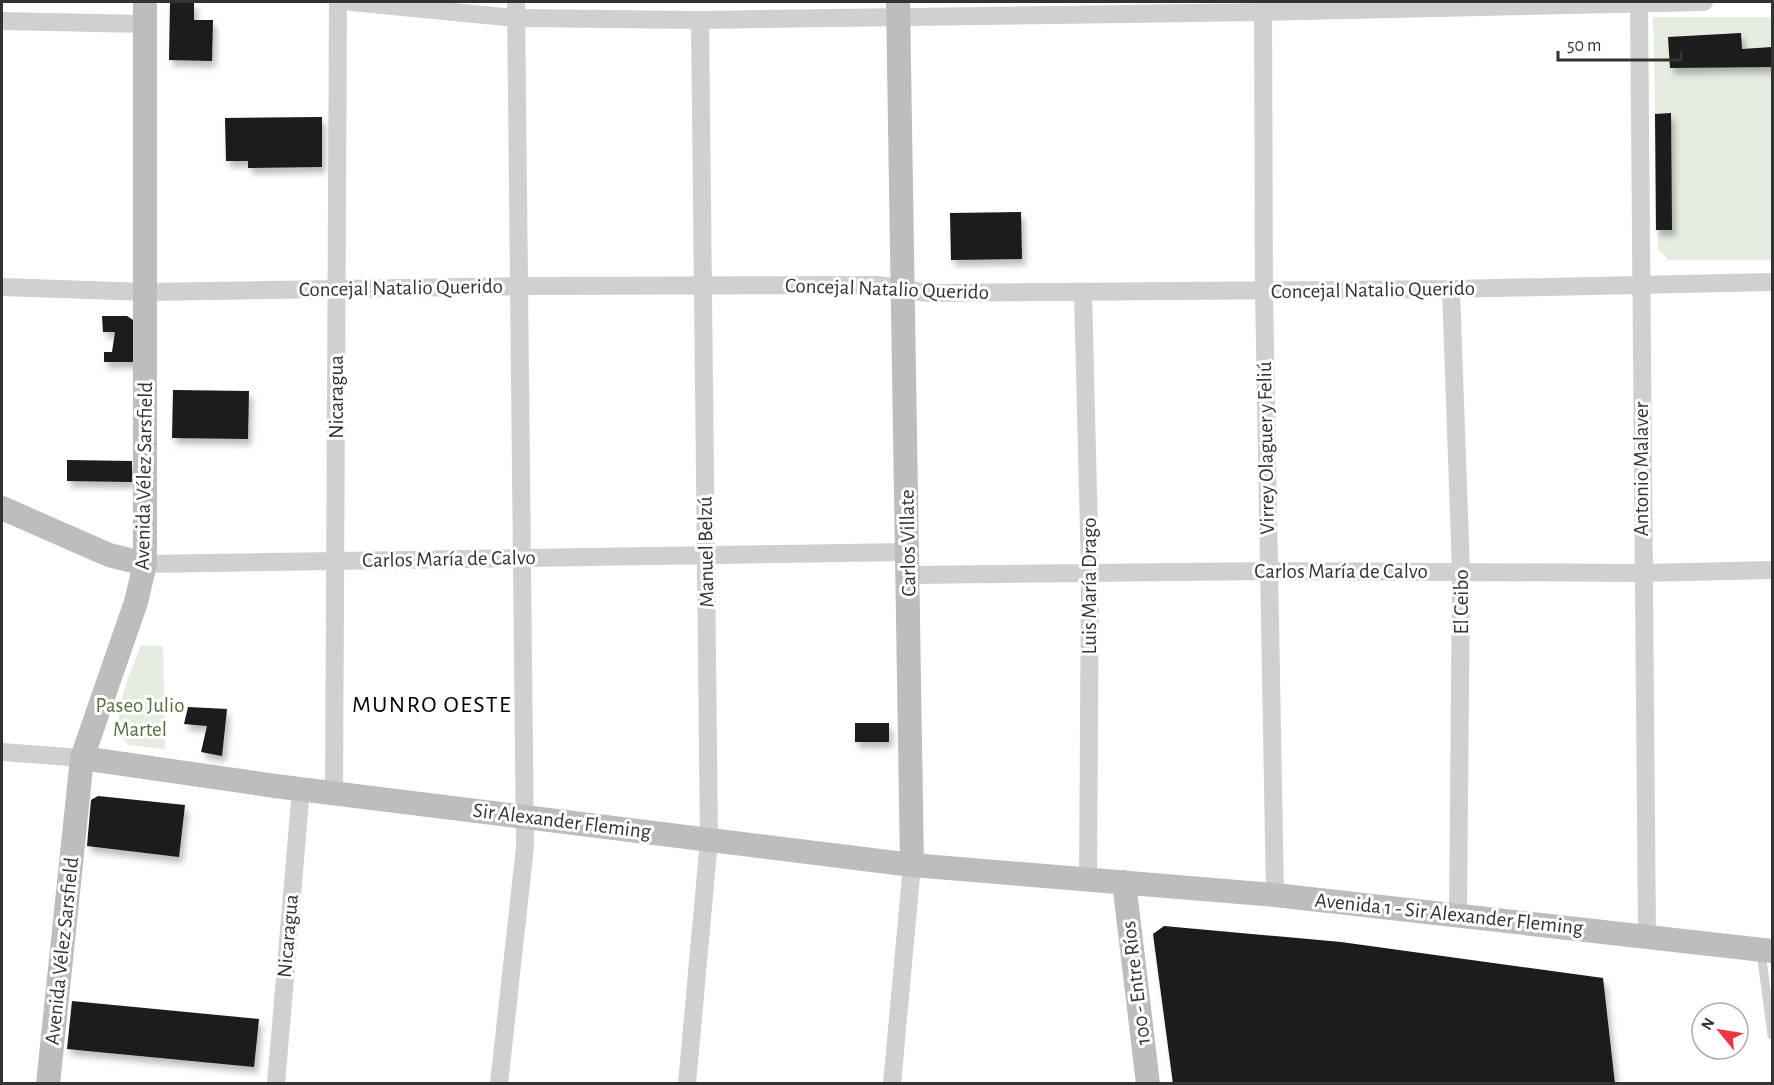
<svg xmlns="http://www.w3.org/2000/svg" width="1774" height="1085" font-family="'Alegreya Sans',sans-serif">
	<defs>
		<filter id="shadow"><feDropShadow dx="3.5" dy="6" stdDeviation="3" flood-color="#0004"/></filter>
	</defs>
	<rect width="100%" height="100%" fill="#fff"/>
	<!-- green -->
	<path fill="#e6ecdf" d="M1653,17h119v243h-104l-10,-11z
		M141,645l22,1 2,103 -36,-4c-25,-19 3,-75 12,-100z"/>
	<!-- building -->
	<path fill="#1a1a1a" filter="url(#shadow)" d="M170,2h24v18h19l-1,41 -43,-1z
		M1741,33l1,16 30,-2v20l-102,1 -2,-31z
		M1671,113l1,117h-16l-1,-116z
		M322,117v50l-74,1v-7h-22l-1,-43z
		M1021,212l1,47 -71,1 -1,-47z
		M102,316h25l6,4 3,42h-32v-10h8l3,-20h-12z
		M173,390l76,1 -1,48 -76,-1z
		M67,460l65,1v21l-65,-1z
		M188,707l39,2 -5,47 -21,-4 6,-26 -23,-2z
		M855,723h34v19h-34z
		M98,796l87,9 -6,52 -92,-11 4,-46z
		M1164,926l177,16 262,36 12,106h-442l-20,-150z
		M72,1001l187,18 -5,48 -187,-18z"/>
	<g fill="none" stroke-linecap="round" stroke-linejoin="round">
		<!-- lane -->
		<path stroke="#d0d0d0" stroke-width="9" d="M1761,952l11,83"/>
		<!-- street -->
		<path stroke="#d0d0d0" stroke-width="18" d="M351,2l165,16 184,2 564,-8 440,-10
			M1263,2l1,289 11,604
			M1639,2l8,935
			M2,21l143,3
			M2,287l144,5 372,-6 360,-1 50,8 523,-4 321,-7
			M1451,289l10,283 -3,343
			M1083,293l7,279 -2,306
			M145,564l763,-12
			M909,575l360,-4 373,2 130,-3
			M2,752l80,6
			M334,793l4,-791
			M276,1084l25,-295
			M499,1084l26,-237 -9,-845
			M687,1084l22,-244 -9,-820
			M892,1084l20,-219"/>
		<!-- secondary -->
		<path stroke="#bdbdbd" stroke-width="24" d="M898,2l14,863
			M2,508l107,47 36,9
			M82,758l193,28 637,79 363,30 497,56
			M1124,882l24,202
			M48,1084l34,-326 54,-156 9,-38v-562"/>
	</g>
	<g text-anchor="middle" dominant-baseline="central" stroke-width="6" stroke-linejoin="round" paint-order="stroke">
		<!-- street labels -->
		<g font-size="21" fill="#333" stroke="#fff">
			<text transform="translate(401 288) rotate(-1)">Concejal Natalio Querido</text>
			<text transform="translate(887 289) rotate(2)">Concejal Natalio Querido</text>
			<text transform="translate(1373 290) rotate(-1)">Concejal Natalio Querido</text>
			<text transform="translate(336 397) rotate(-90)">Nicaragua</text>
			<text transform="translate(1266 448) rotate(-91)">Virrey Olaguer y Feliú</text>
			<text transform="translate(1641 469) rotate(-90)">Antonio Malaver</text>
			<text transform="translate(144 476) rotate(-89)">Avenida Vélez Sarsfield</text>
			<text transform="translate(908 543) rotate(-91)">Carlos Villate</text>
			<text transform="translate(706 552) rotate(-91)">Manuel Belzú</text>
			<text transform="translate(449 559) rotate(-1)">Carlos María de Calvo</text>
			<text x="1341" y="571">Carlos María de Calvo</text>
			<text transform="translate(1089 586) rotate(-90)">Luis María Drago</text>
			<text transform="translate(1461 602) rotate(-90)">El Ceibo</text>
			<text transform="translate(562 821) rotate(7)">Sir Alexander Fleming</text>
			<text transform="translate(1449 914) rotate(6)">Avenida 1 - Sir Alexander Fleming</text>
			<text transform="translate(288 936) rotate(-85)">Nicaragua</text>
			<text transform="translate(62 951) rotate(-84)">Avenida Vélez Sarsfield</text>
			<text transform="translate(1136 983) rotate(-97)">100 - Entre Ríos</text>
		</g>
		<!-- park labels -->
		<g font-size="21" fill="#56703f" stroke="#fff">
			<text x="140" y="705">Paseo Julio<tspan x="140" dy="24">Martel</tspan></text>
		</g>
		<!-- quarter labels -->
		<g font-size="24" letter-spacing="1.5" fill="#000" stroke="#fff">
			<text x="432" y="705">MUNRO OESTE</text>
		</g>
	</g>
	<!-- border -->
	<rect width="1774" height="1085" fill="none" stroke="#333333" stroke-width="6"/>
	<!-- north arrow -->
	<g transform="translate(1720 1031) rotate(300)"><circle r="28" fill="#ffffff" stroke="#adadad" stroke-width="1.5"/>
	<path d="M0-4.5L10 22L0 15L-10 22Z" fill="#e63946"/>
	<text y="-9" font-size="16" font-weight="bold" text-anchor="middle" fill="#333333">N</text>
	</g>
	<!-- scale -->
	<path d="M1558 51v9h123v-9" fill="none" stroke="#333333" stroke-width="3"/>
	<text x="1567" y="51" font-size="18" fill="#333333" stroke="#ffffff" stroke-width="4.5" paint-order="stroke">50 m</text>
</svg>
